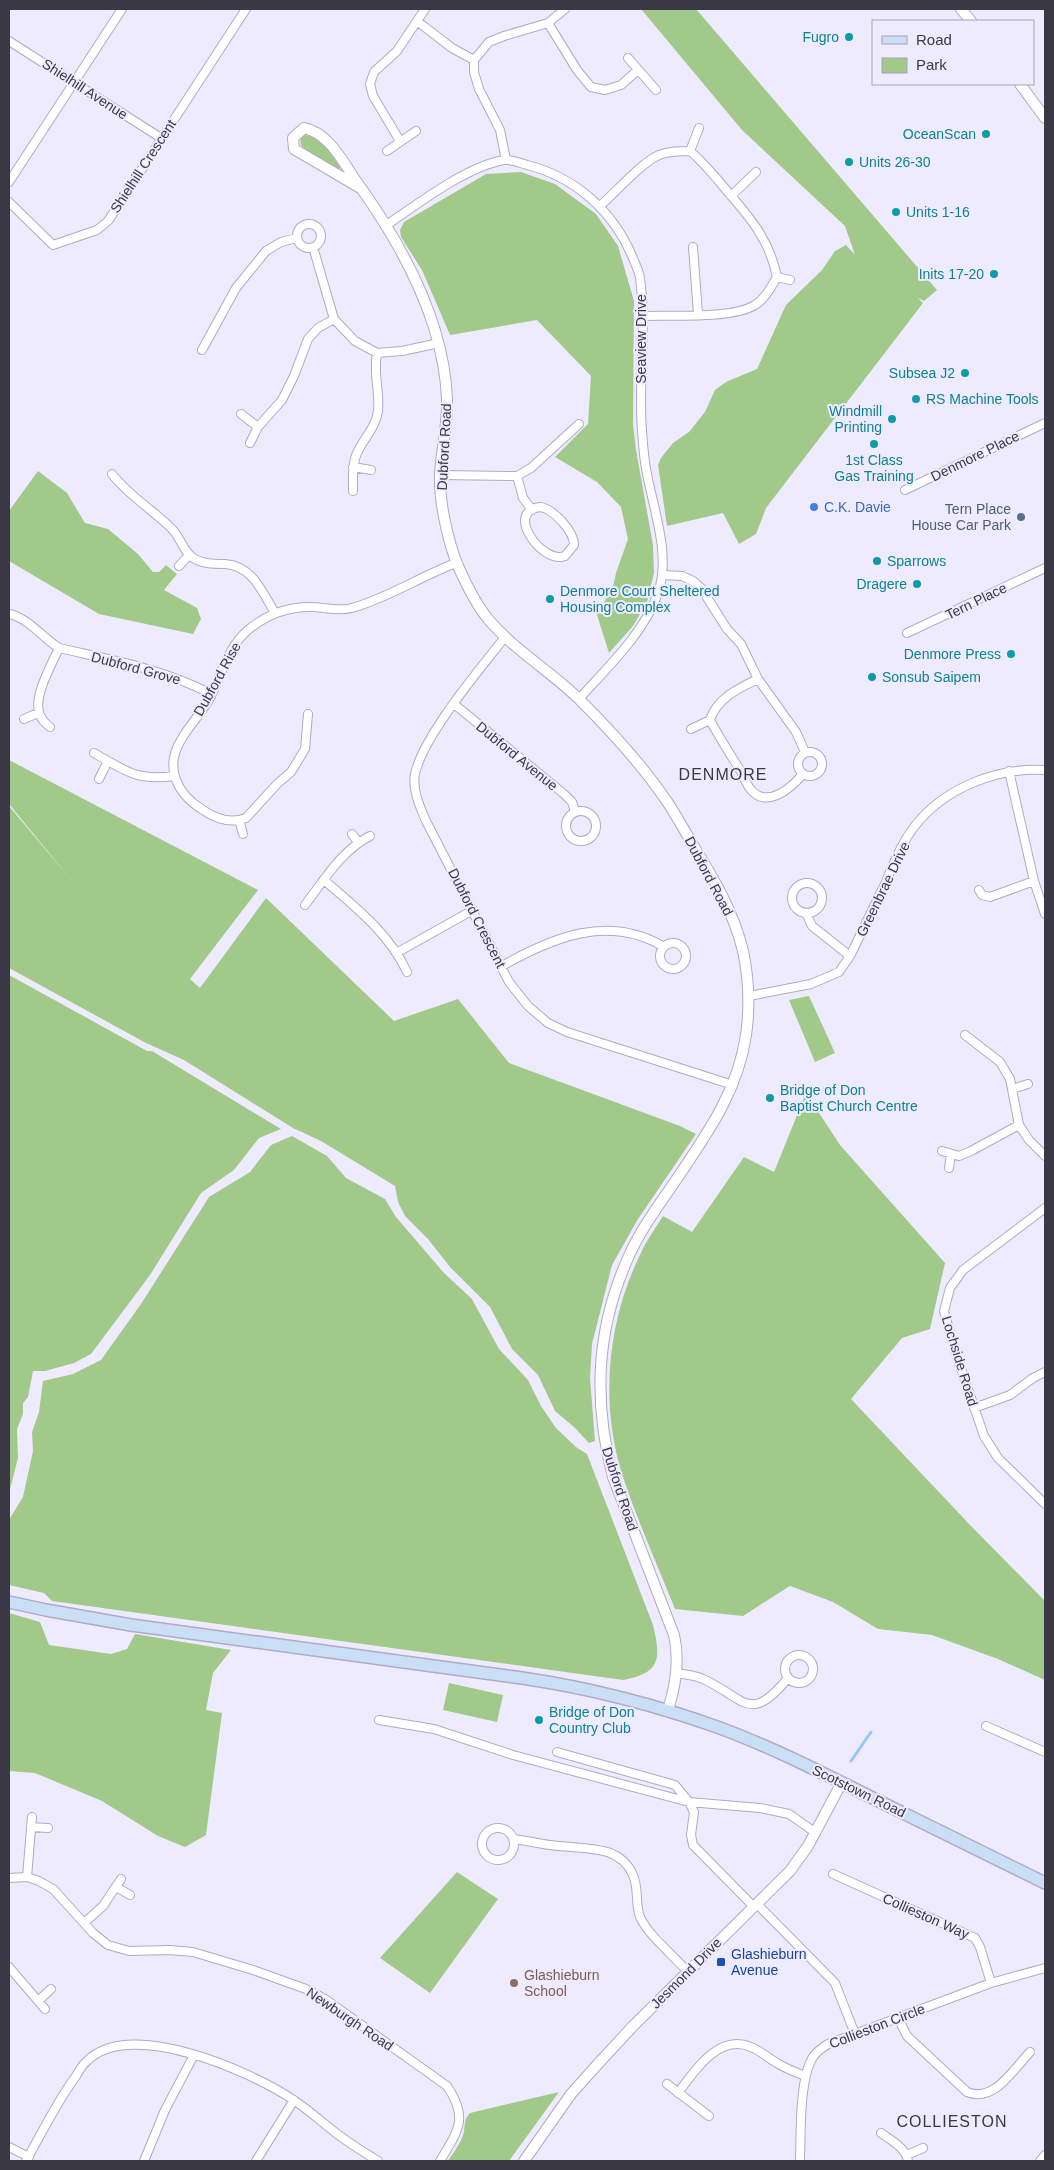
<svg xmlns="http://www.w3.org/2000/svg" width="1054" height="2170" font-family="Helvetica,sans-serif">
	<rect width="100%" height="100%" fill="#efebff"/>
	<!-- green -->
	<path fill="#a1c98a" d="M641,9h55l241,281 -13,11 -6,-3 5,5 -157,205 -10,26 -17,10 -16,-31 -56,13 -9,-61 3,-7 12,-15 16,-11 16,-20 10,-22 11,-8 31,-13 29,-64 36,-35 13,-19 11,-6 14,15 -5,-5 -10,-29 -103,-96z
		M305,135c18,3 25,18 35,32l-1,3 -31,-17 -7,-8 -1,-7z
		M521,172l34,12 41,30 22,32 16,55 -1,123 3,26 17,95 1,28 -7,29 -14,24 -24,27 -12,-38 16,-28 3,-14 12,-34 -7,-32 -24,-25 -42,-25 33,-33 3,-48 -54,-56 -87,15 -28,-65 -21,-33 -1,-7 4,-8 82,-48z
		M38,471l29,22 18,30 23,6 30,25 15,18h6l7,-7 11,9 -13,16 33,18 4,11 -8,15 -94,-20 -90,-53v-50z
		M9,760l249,130 -68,89 10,9 66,-90 128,123 64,-22 51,64 171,63 16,8 -58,85 -26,46 -20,79 -2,34 5,63 -6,2 -15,-16 -19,-16 -17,-36 -26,-26 -22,-42 -40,-40 -22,-28 -23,-23 -7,-14 -3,-16 -74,-45 -28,-13 -109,-68 -38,-17 -137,-75v-162l63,75 -63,-77z
		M9,975l138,76h5l129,78 -22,9 -25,32 -33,23 -51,82 -59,79 -17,9 -29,8h-12l-5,26 -5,6v11l-6,15 1,29 -9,35z
		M809,996l26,57 -20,9 -26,-62z
		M806,1093l34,52 105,118 -15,66 -28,9 -51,61 120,127 74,75v79l-47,-21 -66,-24 -54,-6 -45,-27 -43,-16 -47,30 -68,-7c-18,-45 -38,-89 -53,-135 -22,-71 -15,-152 18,-219 6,-14 15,-26 23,-39l29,16 52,-75 30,15z
		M292,1136l35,20 19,22 39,21 11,18 48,56 28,26 27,50 29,31 13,26 15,22 20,19 11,7 66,171c8,34 8,48 -30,55l-571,-79 -8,-8 -35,-8v-65l14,-23 10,-46 -1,-19 7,-20 4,-31 30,-7 28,-14 40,-56 68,-107 41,-25 21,-27z
		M9,1613l31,9 9,23 62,9 16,-5 8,-15 96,16 -18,23 -7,37 16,3 -16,122 -21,12 -27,-11 -56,-35 -67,-28 -26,-2z
		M449,1683l54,12 -6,27 -54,-12z
		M457,1872l41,27 -68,94 -50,-35z
		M559,2092l-50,69h-61c6,-9 13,-18 16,-29 1,-8 0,-13 6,-19z"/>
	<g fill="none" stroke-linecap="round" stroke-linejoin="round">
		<!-- stream -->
		<path stroke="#95c8f4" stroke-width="3" d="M851,1761l20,-29"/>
		<!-- minor casing -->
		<g stroke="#b0a9c8" stroke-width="10">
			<path id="minor" d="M417,21l35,27 22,12
				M548,23l29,47 14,17 14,3 16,-5 17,-15
				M9,41l152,97
				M628,58l28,32
				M400,141l-27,-45 -3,-12 4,-12 23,-21 28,-42
				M387,151l29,-20
				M690,151l9,-23
				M506,160l-6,-30 -21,-41 -5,-17v-12l15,-18 15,-6 44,-13 17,-14
				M9,182l113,-173
				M731,196l25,-24
				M9,202l44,43 44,-15 11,-9 138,-212
				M600,206c16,-14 41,-43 59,-51 10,-4 20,-4 31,-4 11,9 18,18 27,28 27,33 51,54 60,98 -6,10 -12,22 -22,28 -22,14 -83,10 -111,11
				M297 236a12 12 0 1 1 24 0a12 12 0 1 1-24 0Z
				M385,226c33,-22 80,-59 119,-66 7,-1 16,3 23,5 48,12 86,46 105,91 3,7 7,15 8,22 7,51 -2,102 2,153 1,14 2,29 5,43 7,37 24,82 11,119 -13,39 -52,76 -79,106
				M313,247l21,72 21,22 22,12 25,-2 37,-8
				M693,247l5,67
				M777,277l13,3
				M202,350l34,-62 30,-37 15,-9 16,-4
				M241,414l17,13
				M250,443l8,-16 24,-27 12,-24 14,-37 10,-11 16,-9
				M353,467l18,3
				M112,474c17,22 40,35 60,55 8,8 11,21 20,28 9,7 22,7 33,7 28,2 37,28 50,49
				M440,475l77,1 14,-8 48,-44
				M517,476l6,22 9,12
				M905,490l140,-67
				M353,491c0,-13 -1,-27 4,-38 7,-15 19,-26 21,-42 2,-20 -5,-37 -1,-58
				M541,507c13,3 33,24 33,38l-9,11c-23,9 -62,-46 -24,-49z
				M179,566l10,-11
				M663,575l19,1 11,5 8,7 26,41 14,15 17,35 38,53 9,20
				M9,614c18,3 34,24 50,34 52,12 105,21 152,46
				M907,633l138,-65
				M505,637c-25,32 -82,99 -90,137 -3,16 5,33 11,47l83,161 19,24 20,17 19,9 166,53
				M454,704l110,90 8,8 3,10
				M308,714l-3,35 -14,23 -14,12 -31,34c-16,6 -30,1 -43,-8 -26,-16 -39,-42 -22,-70 9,-16 22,-28 30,-44 11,-23 17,-49 37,-66 18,-15 39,-23 62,-23 15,0 27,5 42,1 36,-10 69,-32 104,-45
				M24,719l14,-6
				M710,720c9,17 20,34 30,50 4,7 6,14 11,20 17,19 41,-3 52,-16
				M50,727c-4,-3 -8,-7 -10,-12 -8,-17 12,-51 19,-67
				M691,729l19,-9c7,-22 29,-32 48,-41
				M798 764a12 12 0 1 1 24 0a12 12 0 1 1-24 0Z
				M94,753c32,18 42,28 80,23
				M1009,771l25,110 11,33
				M99,779l9,-18
				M566 826a15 15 0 1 1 30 0a15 15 0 1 1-30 0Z
				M239,820l4,14
				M352,834l6,8
				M324,880c31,27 65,53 83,92
				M792 898a15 15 0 1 1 30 0a15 15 0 1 1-30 0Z
				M979,890l3,5 8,2 44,-16
				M305,905c20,-26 36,-54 65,-69
				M806,913l6,13 38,30
				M660 956a13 13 0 1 1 26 0a13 13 0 1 1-26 0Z
				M398,952l75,-42
				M502,966c51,-29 107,-52 162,-19
				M749,996l62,-12 28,-12 11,-16c12,-24 23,-48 35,-72 8,-19 16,-40 29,-57 30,-39 83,-60 131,-57
				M965,1035l35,27 10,17 9,46 10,15 16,16
				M1012,1089l16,-5
				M942,1151l17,5 12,-5 48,-26
				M949,1168l2,-14
				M1045,1208l-82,62 -13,18 -6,23 11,40 29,85 14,22 47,46
				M974,1408l36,-13 23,-17 12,-6
				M785 1669a14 14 0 1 1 28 0a14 14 0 1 1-28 0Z
				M677,1673c9,2 18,2 26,6 41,18 46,47 85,-1
				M379,1720l55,9 79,26 176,47 71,6 29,6 27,19
				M986,1726l59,26
				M557,1752l118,33 14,17 5,10 -3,23 2,10 61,62
				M31,1827l17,1
				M482 1844a16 16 0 1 1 32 0a16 16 0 1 1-32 0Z
				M514,1839c15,2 30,6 45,7 27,3 61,-1 74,29 6,13 2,29 7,42 8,18 34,39 48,55
				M833,1874l142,64 5,9 11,36
				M27,1877l5,-60
				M9,1878l18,-1 12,4 14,8 40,44 15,12 21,6 40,-1 24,2 60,18 53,19 19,10 122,87c22,32 11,45 -7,75
				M116,1887l14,8
				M757,1904l78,79 20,51
				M84,1923l19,-17 18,-27
				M9,1967l36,42
				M38,2001l13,-12
				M898,2018l9,18 60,56c27,11 46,-22 63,-40
				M667,2084l42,32
				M678,2093c16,-21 40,-60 73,-46 10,4 17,11 26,16 9,6 19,9 28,13
				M881,2133c11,8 25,15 27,28
				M9,2147l20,10
				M907,2155l16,-7
				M26,2161c16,-28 30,-58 50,-85 3,-5 6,-11 11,-15 43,-43 163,10 205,38 17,11 32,25 48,37 12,9 25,17 38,25
				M144,2161l21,-51 29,-55
				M256,2161l38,-61
				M800,2161c1,-27 -1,-82 13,-104 4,-6 9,-9 15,-13l163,-61 54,-15
				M1040,2161l5,-6"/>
		</g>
		<!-- tertiary casing -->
		<g stroke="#b0a9c8" stroke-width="12">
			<path id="tertiary" d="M961,9l10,12
				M1020,84l25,34
				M362,189l-68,-40 -1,-11 11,-10c25,5 39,34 52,53 45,62 88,140 91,218 1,26 -6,51 -7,76 -1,26 8,67 18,91 8,18 18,38 30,53 27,32 64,53 93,82 30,30 61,64 85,99 10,15 19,31 28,47 20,32 40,66 49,104 6,28 7,56 3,84 -8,56 -39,99 -70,145 -17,25 -36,50 -48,78 -32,72 -35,143 -15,219l61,158c6,26 2,50 -6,75
				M524,2161l47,-67 26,-29 36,-39 157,-155 18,-25 34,-64"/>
		</g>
		<!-- secondary casing -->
		<g stroke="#b0a9c8" stroke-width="14">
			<path id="secondary" d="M9,1602l37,8 85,15 391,53c68,10 134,27 198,50 62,23 120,54 179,83 49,24 98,48 146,72"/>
		</g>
		<!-- minor -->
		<use href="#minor" stroke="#fff" stroke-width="8"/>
		<!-- tertiary -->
		<use href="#tertiary" stroke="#fff" stroke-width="10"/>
		<!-- secondary -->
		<use href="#secondary" stroke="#cadff6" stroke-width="11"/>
	</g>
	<!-- markers -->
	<g fill="#0f9aa8" stroke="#efebff" stroke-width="2">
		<circle cx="849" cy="37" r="5"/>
		<circle cx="986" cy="134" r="5"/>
		<circle cx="849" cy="162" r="5"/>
		<circle cx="896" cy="212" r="5"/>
		<circle cx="994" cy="274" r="5"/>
		<circle cx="965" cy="373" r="5"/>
		<circle cx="916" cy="399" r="5"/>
		<circle cx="892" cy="419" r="5"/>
		<circle cx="874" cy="444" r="5"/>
		<circle cx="877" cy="561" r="5"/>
		<circle cx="917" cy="584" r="5"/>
		<circle cx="550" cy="599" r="5"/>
		<circle cx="1011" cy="654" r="5"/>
		<circle cx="872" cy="677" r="5"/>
		<circle cx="770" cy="1098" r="5"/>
		<circle cx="539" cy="1720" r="5"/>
	</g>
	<circle fill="#3f7fe0" stroke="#efebff" stroke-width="2" cx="814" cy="507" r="5"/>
	<circle fill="#5c6f8a" stroke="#efebff" stroke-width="2" cx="1021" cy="517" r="5"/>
	<rect fill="#1a4fb4" stroke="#efebff" stroke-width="2" x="716" y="1957" width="10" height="10" rx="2.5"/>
	<circle fill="#8d6e63" stroke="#efebff" stroke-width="2" cx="514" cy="1983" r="5"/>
	<g text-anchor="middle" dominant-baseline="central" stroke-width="4" stroke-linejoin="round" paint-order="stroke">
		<!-- culture labels -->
		<g font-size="14" fill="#0d838f" stroke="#efebff" text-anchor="start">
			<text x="839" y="37" text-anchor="end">Fugro</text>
			<text x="976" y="134" text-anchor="end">OceanScan</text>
			<text x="859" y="162">Units 26-30</text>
			<text x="906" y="212">Units 1-16</text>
			<text x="984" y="274" text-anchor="end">Inits 17-20</text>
			<text x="955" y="373" text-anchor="end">Subsea J2</text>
			<text x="926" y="399">RS Machine Tools</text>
			<text x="882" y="411" text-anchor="end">Windmill<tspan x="882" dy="16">Printing</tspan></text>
			<text x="874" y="460" text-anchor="middle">1st Class<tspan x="874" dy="16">Gas Training</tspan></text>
			<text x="887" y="561">Sparrows</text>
			<text x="907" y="584" text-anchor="end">Dragere</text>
			<text x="560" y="591">Denmore Court Sheltered<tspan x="560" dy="16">Housing Complex</tspan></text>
			<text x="1001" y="654" text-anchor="end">Denmore Press</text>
			<text x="882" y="677">Sonsub Saipem</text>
			<text x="780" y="1090">Bridge of Don<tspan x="780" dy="16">Baptist Church Centre</tspan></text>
			<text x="549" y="1712">Bridge of Don<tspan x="549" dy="16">Country Club</tspan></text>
		</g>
		<!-- street labels -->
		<g font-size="14" fill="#3b3845" stroke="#efebff">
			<text transform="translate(85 89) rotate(33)">Shielhill Avenue</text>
			<text transform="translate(143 166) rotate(-57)">Shielhill Crescent</text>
			<text transform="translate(641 339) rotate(-90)">Seaview Drive</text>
			<text transform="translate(444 447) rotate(-87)">Dubford Road</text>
			<text transform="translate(975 456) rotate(-26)">Denmore Place</text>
			<text transform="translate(976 601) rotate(-26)">Tern Place</text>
			<text transform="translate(136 668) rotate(15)">Dubford Grove</text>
			<text transform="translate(217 679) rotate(-61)">Dubford Rise</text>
			<text transform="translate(517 756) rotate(39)">Dubford Avenue</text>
			<text transform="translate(709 876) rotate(62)">Dubford Road</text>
			<text transform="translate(883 889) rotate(-64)">Greenbrae Drive</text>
			<text transform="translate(477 918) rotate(63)">Dubford Crescent</text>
			<text transform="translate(960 1361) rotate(73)">Lochside Road</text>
			<text transform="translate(620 1489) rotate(72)">Dubford Road</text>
			<text transform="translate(859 1791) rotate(26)">Scotstown Road</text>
			<text transform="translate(926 1916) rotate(24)">Collieston Way</text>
			<text transform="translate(686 1973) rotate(-45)">Jesmond Drive</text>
			<text transform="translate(350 2019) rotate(34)">Newburgh Road</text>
			<text transform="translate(877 2026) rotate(-21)">Collieston Circle</text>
		</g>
		<!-- shop labels -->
		<g font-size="14" fill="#366cbe" stroke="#efebff" text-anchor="start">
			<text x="824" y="507">C.K. Davie</text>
		</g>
		<!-- service labels -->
		<g font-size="14" fill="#4e5e75" stroke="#efebff" text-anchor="end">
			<text x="1011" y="509">Tern Place<tspan x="1011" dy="16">House Car Park</tspan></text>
		</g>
		<!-- transit labels -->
		<g font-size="14" fill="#164399" stroke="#efebff" text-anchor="start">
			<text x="731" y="1954">Glashieburn<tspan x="731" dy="16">Avenue</tspan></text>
		</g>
		<!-- education labels -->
		<g font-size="14" fill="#785e54" stroke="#efebff" text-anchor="start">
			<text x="524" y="1975">Glashieburn<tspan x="524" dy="16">School</tspan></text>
		</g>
		<!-- quarter labels -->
		<g font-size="16" letter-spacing="1" fill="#3b3845" stroke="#efebff">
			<text x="723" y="774">DENMORE</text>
			<text x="952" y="2121">COLLIESTON</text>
		</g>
	</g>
	<!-- border -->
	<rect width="1054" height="2170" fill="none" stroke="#3b3845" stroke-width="20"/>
	<!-- legend -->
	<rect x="872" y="20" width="162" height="65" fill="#efebff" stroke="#a7a3b5"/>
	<rect x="882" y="36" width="25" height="8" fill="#cadff6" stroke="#a7a3b5"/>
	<text x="916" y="45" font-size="15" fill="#3b3845">Road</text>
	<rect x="882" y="58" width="25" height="15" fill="#a1c98a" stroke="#a7a3b5"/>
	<text x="916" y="70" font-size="15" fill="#3b3845">Park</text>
</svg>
